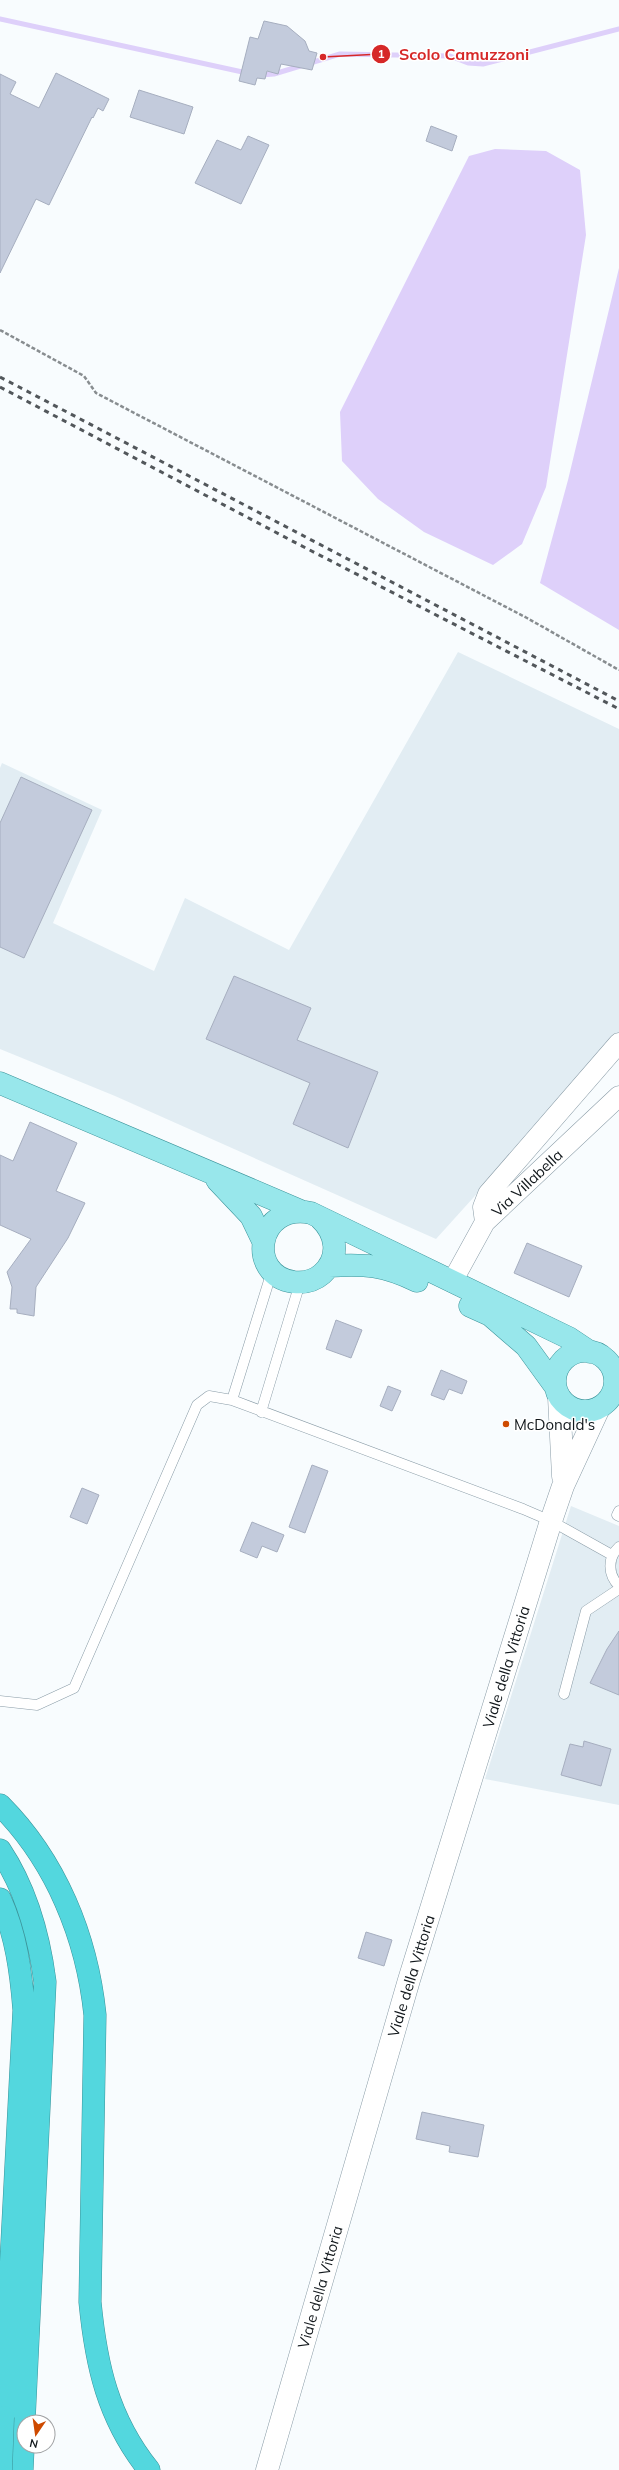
<svg xmlns="http://www.w3.org/2000/svg" width="619" height="2470" font-family="Mulish,sans-serif">
	<rect width="100%" height="100%" fill="#f8fcfe"/>
	<!-- built -->
	<path fill="#e2edf3" d="M458,652l161,77v307l-183,203 -321,-143 -115,-47v-281l2,-5 100,47 -49,113 101,48 31,-73 104,52z
		M571,1506l48,20v279l-134,-26z"/>
	<!-- water -->
	<path fill="#ded0fa" d="M495,149l51,2 34,19 6,65 -40,252 -24,57 -29,21 -69,-33 -46,-33 -36,-38 -2,-49 129,-256z
		M619,268v362l-79,-47 28,-103z"/>
	<g fill="none" stroke-linecap="round" stroke-linejoin="round">
		<!-- stream -->
		<path stroke="#ded0fa" stroke-width="5" d="M0,19l247,54
			M261,75l13,-1 66,-20 110,2 18,7 15,1 136,-35"/>
	</g>
	<!-- building -->
	<path fill="#c3cbdc" stroke="#a6aebf" d="M264,21l23,5 18,15 4,10 8,2 -5,17 -31,-6 -3,10 -11,-3 -2,8 -8,-1 -2,7 -16,-4 11,-44 8,2z
		M56,73l53,26 -6,12 -5,-3 -5,10 -1,-1 -43,88 -13,-6 -36,74v-199l16,8 -6,12 29,14z
		M139,90l54,17 -9,27 -54,-17z
		M431,126l26,10 -5,15 -26,-10z
		M248,136l21,9 -28,59 -46,-21 22,-43 24,10z
		M21,777l71,33 -68,148 -24,-11v-124z
		M234,976l77,32 -14,32 81,32 -30,76 -55,-24 17,-41 -104,-44z
		M30,1122l47,21 -21,48 29,12 -17,35 -32,49 -2,29 -17,-3v-4h-7l2,-22 -5,-15 24,-33 -31,-14v-70l13,6z
		M527,1243l55,23 -13,31 -55,-24z
		M336,1320l26,10 -11,28 -25,-9z
		M441,1370l26,11 -5,13 -13,-5 -5,11 -13,-5z
		M388,1386l13,5 -9,20 -12,-5z
		M312,1465l16,6 -23,62 -16,-6z
		M82,1488l17,7 -12,29 -17,-7z
		M252,1522l32,13 -7,17 -15,-6 -5,12 -17,-7z
		M619,1631v64l-29,-12 17,-34z
		M584,1741l27,8 -10,37 -40,-11 9,-31 13,3z
		M366,1932l26,8 -8,26 -26,-8z
		M422,2112l62,13 -6,32 -29,-5 1,-6 -34,-7z"/>
	<g fill="none" stroke-linecap="round" stroke-linejoin="round">
		<!-- service casing -->
		<g stroke="#8a9ca7" stroke-width="11">
			<path id="service" d="M232,1400l40,-129
				M261,1412l39,-129
				M619,1511l-2,4 2,1
				M619,1547c-12,11 -11,28 0,39
				M564,1694l22,-83 33,-22
				M0,1701l37,4 37,-17 123,-283 12,-9 23,4 291,109 28,12 61,34"/>
		</g>
		<!-- minor casing -->
		<g stroke="#8a9ca7" stroke-width="21">
			<path id="minor" d="M485,1222l-2,-15 5,-13 131,-151
				M452,1282l33,-60 134,-126"/>
		</g>
		<!-- tertiary casing -->
		<g stroke="#8a9ca7" stroke-width="23">
			<path id="tertiary" d="M559,1397l4,79
				M267,2470l142,-490 142,-459 12,-35 36,-78"/>
		</g>
		<!-- primary casing -->
		<g stroke="#3c949a" stroke-width="23">
			<path id="primary" d="M0,1083l301,128
				M217,1180l34,36 12,25
				M320,1218c16,15 21,39 2,56 -8,7 -18,9 -28,8 -48,-6 -38,-80 17,-69l258,125 21,14
				M329,1266c38,-2 54,-1 88,15
				M470,1306l20,9 36,31 29,40
				M555 1381a30 30 0 1 1 60 0a30 30 0 1 1-60 0Z"/>
		</g>
		<!-- motorway casing -->
		<g stroke="#3c949a" stroke-width="23">
			<path id="motorway" d="M0,1805c56,56 87,132 95,210l-5,287c6,63 18,117 59,168
				M0,1850c26,39 39,85 45,132l-21,440
				M0,1899c16,35 21,73 24,111l-21,407
				M22,2470l2,-43"/>
		</g>
		<!-- path -->
		<path stroke="#888d90" stroke-width="2.5" stroke-dasharray="4 2" stroke-linecap="butt" d="M0,330l84,46 12,17 431,225 92,52"/>
		<!-- service -->
		<use href="#service" stroke="#fff" stroke-width="10"/>
		<!-- minor -->
		<use href="#minor" stroke="#fff" stroke-width="20"/>
		<!-- tertiary -->
		<use href="#tertiary" stroke="#fff" stroke-width="22"/>
		<!-- primary -->
		<use href="#primary" stroke="#98e7eb" stroke-width="22"/>
		<!-- motorway -->
		<use href="#motorway" stroke="#53d7de" stroke-width="22"/>
		<!-- rail -->
		<path stroke="#52575b" stroke-width="3" stroke-dasharray="5 5" stroke-linecap="butt" d="M0,377l619,324
			M0,387l298,157 321,165"/>
		<!-- motorway-bridge casing -->
		<g stroke="#3c949a" stroke-width="23" stroke-linecap="butt">
			<path id="motorway-bridge" d="M1,2470l2,-53"/>
		</g>
		<!-- motorway-bridge -->
		<use href="#motorway-bridge" stroke="#53d7de" stroke-width="22"/>
	</g>
	<!-- markers -->
	<circle fill="#ce4a00" stroke="#fff" stroke-width="1.5" cx="506" cy="1424" r="4"/>
	<g text-anchor="middle" dominant-baseline="central" stroke-width="3" stroke-linejoin="round" paint-order="stroke">
		<!-- street labels -->
		<g font-size="15" fill="#11171b" stroke="#fff">
			<text transform="translate(527 1183) rotate(-43)">Via Villabella</text>
			<text transform="translate(506 1667) rotate(-73)">Viale della Vittoria</text>
			<text transform="translate(411 1976) rotate(-73)">Viale della Vittoria</text>
			<text transform="translate(320 2287) rotate(-74)">Viale della Vittoria</text>
		</g>
		<!-- poi labels -->
		<g font-size="15" fill="#11171b" stroke="#fff" text-anchor="start">
			<text x="514" y="1424">McDonald's</text>
		</g>
	</g>
	<!-- callouts -->
	<path fill="none" stroke="#d62828" stroke-width="1.5" d="M323 57L381 54"/>
	<g fill="#d62828" stroke="#fff" stroke-width="1.5">
		<circle cx="323" cy="57" r="4"/>
		<circle cx="381" cy="54" r="10"/>
	</g>
	<g font-size="12" text-anchor="middle" font-weight="bold" fill="#fff">
		<text x="381" y="58">1</text>
	</g>
	<g font-size="16" text-anchor="middle" font-weight="bold" fill="#d62828" stroke="#fff" stroke-width="3" stroke-linejoin="round" paint-order="stroke">
		<text x="464" y="60">Scolo Camuzzoni</text>
	</g>
	<!-- north arrow -->
	<g transform="translate(36 2434) rotate(193)"><circle r="19" fill="#ffffff" stroke="#a0a2a4"/>
	<path d="M0-3L7 15L0 10L-7 15Z" fill="#ce4a00"/>
	<text y="-6" font-size="11" font-weight="bold" text-anchor="middle" fill="#11171b">N</text>
	</g>
</svg>
